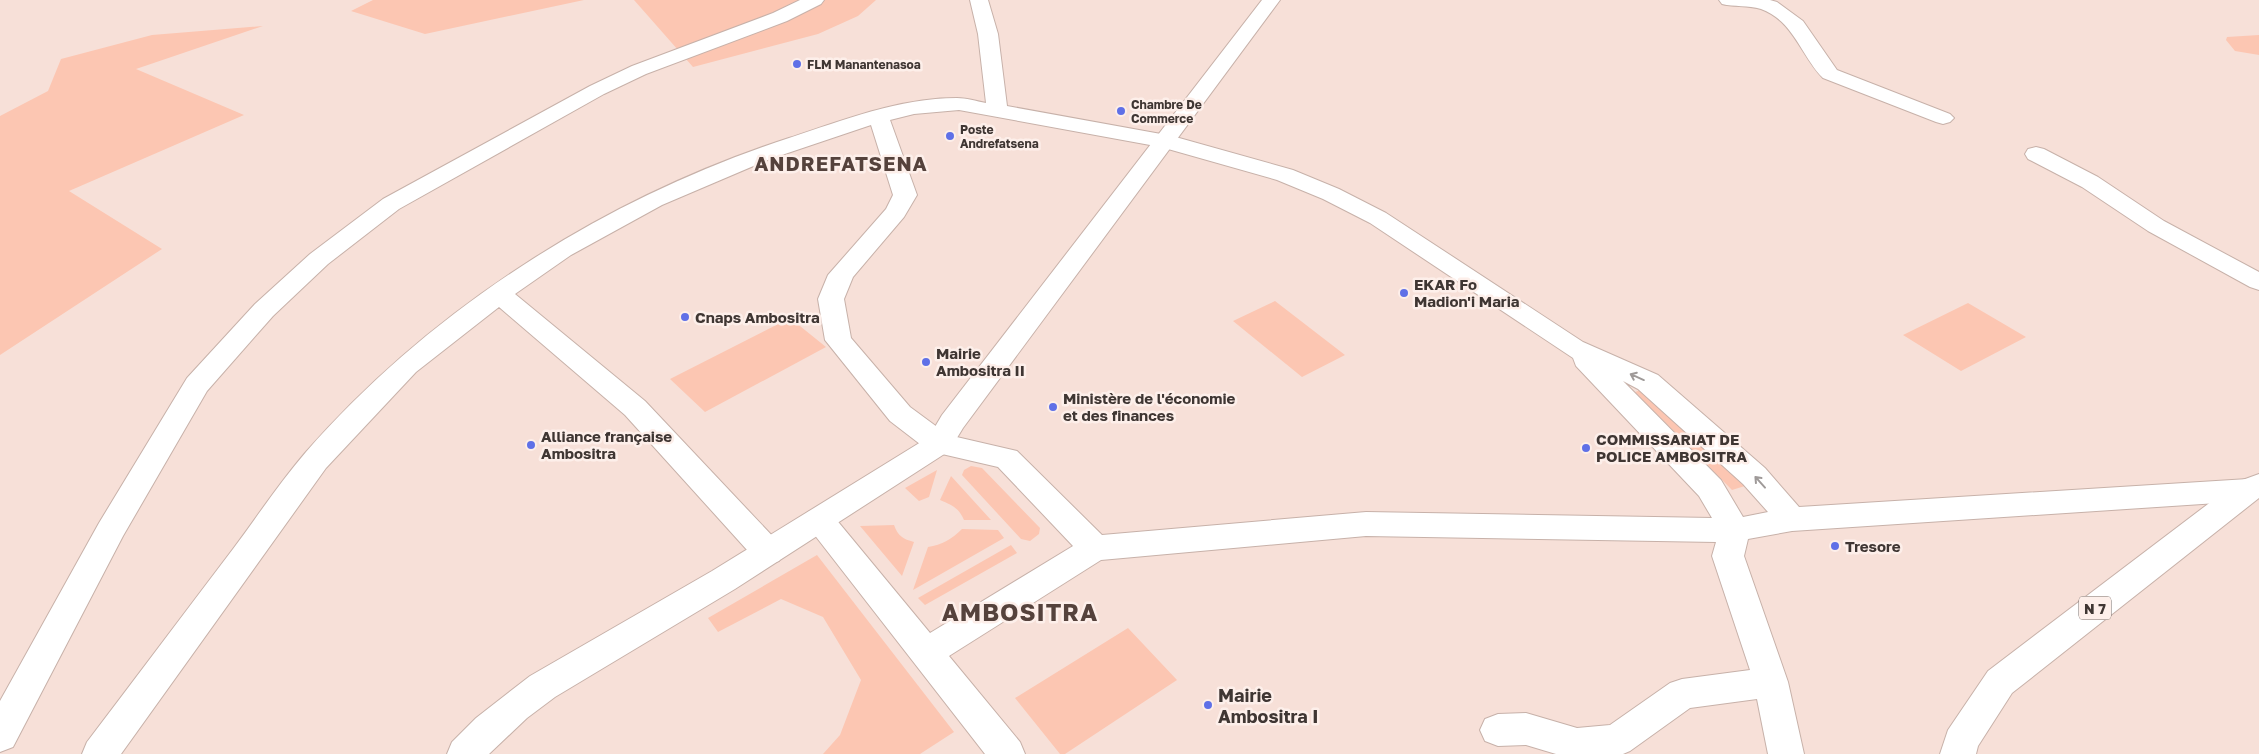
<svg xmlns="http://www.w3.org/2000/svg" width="2259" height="754" font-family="'Golos Text',sans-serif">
	<rect width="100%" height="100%" fill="#f7e0d8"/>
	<!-- green -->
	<path fill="#fcc6b2" d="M373,0h211l-159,34 -74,-23z
		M634,0h242l-18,16 -40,18 -125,33z
		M263,26l-127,43 108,46 -175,76 93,58 -162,106v-239l48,-25 13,-32 91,-24z
		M2259,35v20l-24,-4 -9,-11 1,-3z
		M1275,301l70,54 -43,22 -69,-56z
		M1968,303l58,34 -65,34 -58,-36z
		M790,318l36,29 -121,65 -35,-33z
		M1650,387l98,98 -16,5 -97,-98z
		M971,466l11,2 58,60 -1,6 -9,7 -9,-2 -59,-64 2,-5z
		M937,470l-8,27 -10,4 -14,-13z
		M951,476l40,44h-27c-5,-12 -12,-15 -24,-20z
		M894,525c4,11 9,14 20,17l-12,34 -42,-50z
		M962,529l36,1 6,8 -91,52 15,-43c14,-2 24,-8 34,-18z
		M1011,545l6,8 -92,52 -7,-7z
		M817,555l137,177 -34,22h-97l17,-19 21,-55 -38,-63 -42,-18 -63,33 -10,-14z
		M1128,628l49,52 -112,74h-5l-45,-56z"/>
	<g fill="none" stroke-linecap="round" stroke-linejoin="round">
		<!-- street casing -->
		<g stroke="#c7b1a9" stroke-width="2">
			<path id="street" d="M800,0h24l-3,4 -34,17 -141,53 -42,20 -205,115 -71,55 -55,52 -66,75 -84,145 -110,211 -13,5v-51l99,-178 88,-145 68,-74 55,-50 73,-55 207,-113 42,-20 141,-53z
				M970,0h18l10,34 9,72 165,30 121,34 46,19 47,24 197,129 75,33 107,93 34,39 449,-28 11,3v15l-11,4 -456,30 -44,8 -4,17 44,126 16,72h-36l-11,-55 -67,9 -60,43 -7,3h-67l-30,-9 -28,1 -13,-5 -5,-11 5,-11 13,-5 28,-1 51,15 33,-3 60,-42 12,-4 68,-9 -38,-114 4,-14 -350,-6 -265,24 -152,96 71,86 5,12h-40l-182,-234 5,-8 11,-4 11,4 100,121 143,-87 -75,-79 -69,-16 -39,-30 -65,-81 -7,-41 10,-24 58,-66 7,-14 -22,-70 -101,34 -108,46 -91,50 -56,39 130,107 134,142 5,9 -5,9 -11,3 -11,-3 -132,-146 -126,-108 -83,65 -90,96 -205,286h-39l5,-12c49,-64 97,-129 146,-193 24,-32 47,-67 73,-97 127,-145 301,-255 483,-314 55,-18 110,-40 168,-40 9,0 19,3 29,5l-8,-69zM959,110l202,37 116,33 46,19 47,24 203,135 3,8 123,130 13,22 -346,-6 -264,23 -85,-84 -69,-16 -38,-28 -59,-69 -7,-39 9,-22 51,-60 13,-22 -27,-75 24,-6zM1623,381l15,8 105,95 25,28 -25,5 -22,-37z
				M1719,0h51l7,2 26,19 34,49 113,44 4,4 -4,4 -7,2 -7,-2 -113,-44c-22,-22 -29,-57 -62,-69 -13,-4 -27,-2 -39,-5z
				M2036,147l8,2 54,28 66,44 95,51v18l-9,-3 -102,-56 -66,-44 -54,-28 -3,-5 3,-5z"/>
		</g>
		<!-- secondary casing -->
		<g stroke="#c7b1a9" stroke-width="2">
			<path id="secondary" d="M1262,0h18l-317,428 -14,23 -214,138 -180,108 -28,21 -38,36h-42l5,-12 24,-24 54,-42 182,-105 217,-134 13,-22z"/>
		</g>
		<!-- primary casing -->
		<g stroke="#c7b1a9" stroke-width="2">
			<path id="primary" d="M2259,474v24l-247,195 -34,53 -2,8h-36l8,-24 40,-59 249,-189z"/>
		</g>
		<!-- street -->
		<use href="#street" fill="#fff" fill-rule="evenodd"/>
		<!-- secondary -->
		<use href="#secondary" fill="#fff" fill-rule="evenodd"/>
		<!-- primary -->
		<use href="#primary" fill="#fff" fill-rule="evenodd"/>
	</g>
	<!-- one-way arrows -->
	<defs><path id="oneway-shaft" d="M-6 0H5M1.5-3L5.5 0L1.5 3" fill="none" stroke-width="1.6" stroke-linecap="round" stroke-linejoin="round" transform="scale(1.25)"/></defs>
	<g stroke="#9f9a99">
		<use href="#oneway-shaft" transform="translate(1637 377) rotate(-156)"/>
		<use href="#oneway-shaft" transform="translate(1760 482) rotate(-132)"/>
	</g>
	<!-- markers -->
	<g fill="#5f70e7" stroke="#fdefea" stroke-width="2">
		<circle cx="797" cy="64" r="5"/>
		<circle cx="1121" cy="111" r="5"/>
		<circle cx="950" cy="136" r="5"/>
		<circle cx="1404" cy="293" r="5"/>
		<circle cx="685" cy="317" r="5"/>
		<circle cx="926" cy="362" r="5"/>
		<circle cx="1053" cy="407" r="5"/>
		<circle cx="531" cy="445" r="5"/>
		<circle cx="1586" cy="448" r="5"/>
		<circle cx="1835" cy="546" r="5"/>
		<circle cx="1208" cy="705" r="5"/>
	</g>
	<g text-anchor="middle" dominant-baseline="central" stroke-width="5" stroke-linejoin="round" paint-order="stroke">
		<!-- far-poi labels -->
		<g font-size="12" font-weight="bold" fill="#3f3633" stroke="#fdefea" text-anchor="start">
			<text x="807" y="64">FLM Manantenasoa</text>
			<text x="1131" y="104">Chambre De<tspan x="1131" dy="14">Commerce</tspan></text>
			<text x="960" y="129">Poste<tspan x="960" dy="14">Andrefatsena</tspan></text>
		</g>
		<!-- shield labels -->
		<rect fill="#fdefea" stroke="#786e6a" stroke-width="1" x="2079" y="596.5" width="32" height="23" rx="4"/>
		<g font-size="14" font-weight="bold" fill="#3f3633">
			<text x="2095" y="608">N 7</text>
		</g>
		<!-- poi labels -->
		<g font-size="15" font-weight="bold" fill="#3f3633" stroke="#fdefea" text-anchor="start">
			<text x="1414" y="284">EKAR Fo<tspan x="1414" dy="17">Madion'i Maria</tspan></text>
			<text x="695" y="317">Cnaps Ambositra</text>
			<text x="936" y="353">Mairie<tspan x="936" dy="17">Ambositra II</tspan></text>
			<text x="1063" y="398">Ministère de l'économie<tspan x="1063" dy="17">et des finances</tspan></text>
			<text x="541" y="436">Alliance française<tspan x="541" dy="17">Ambositra</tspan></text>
			<text x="1596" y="439">COMMISSARIAT DE<tspan x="1596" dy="17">POLICE AMBOSITRA</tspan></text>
			<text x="1845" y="546">Tresore</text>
		</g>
		<!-- near-poi labels -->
		<g font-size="18" font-weight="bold" fill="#3f3633" stroke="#fdefea" text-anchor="start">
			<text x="1218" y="695">Mairie<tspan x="1218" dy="21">Ambositra I</tspan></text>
		</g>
		<!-- district labels -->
		<g font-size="20" font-weight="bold" letter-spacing="1" fill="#55423c" stroke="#fdefea">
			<text x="841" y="163">ANDREFATSENA</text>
		</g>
		<!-- near-district labels -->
		<g font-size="24" font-weight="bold" letter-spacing="1" fill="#55423c" stroke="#fdefea">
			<text x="1020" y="611">AMBOSITRA</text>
		</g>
	</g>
</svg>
